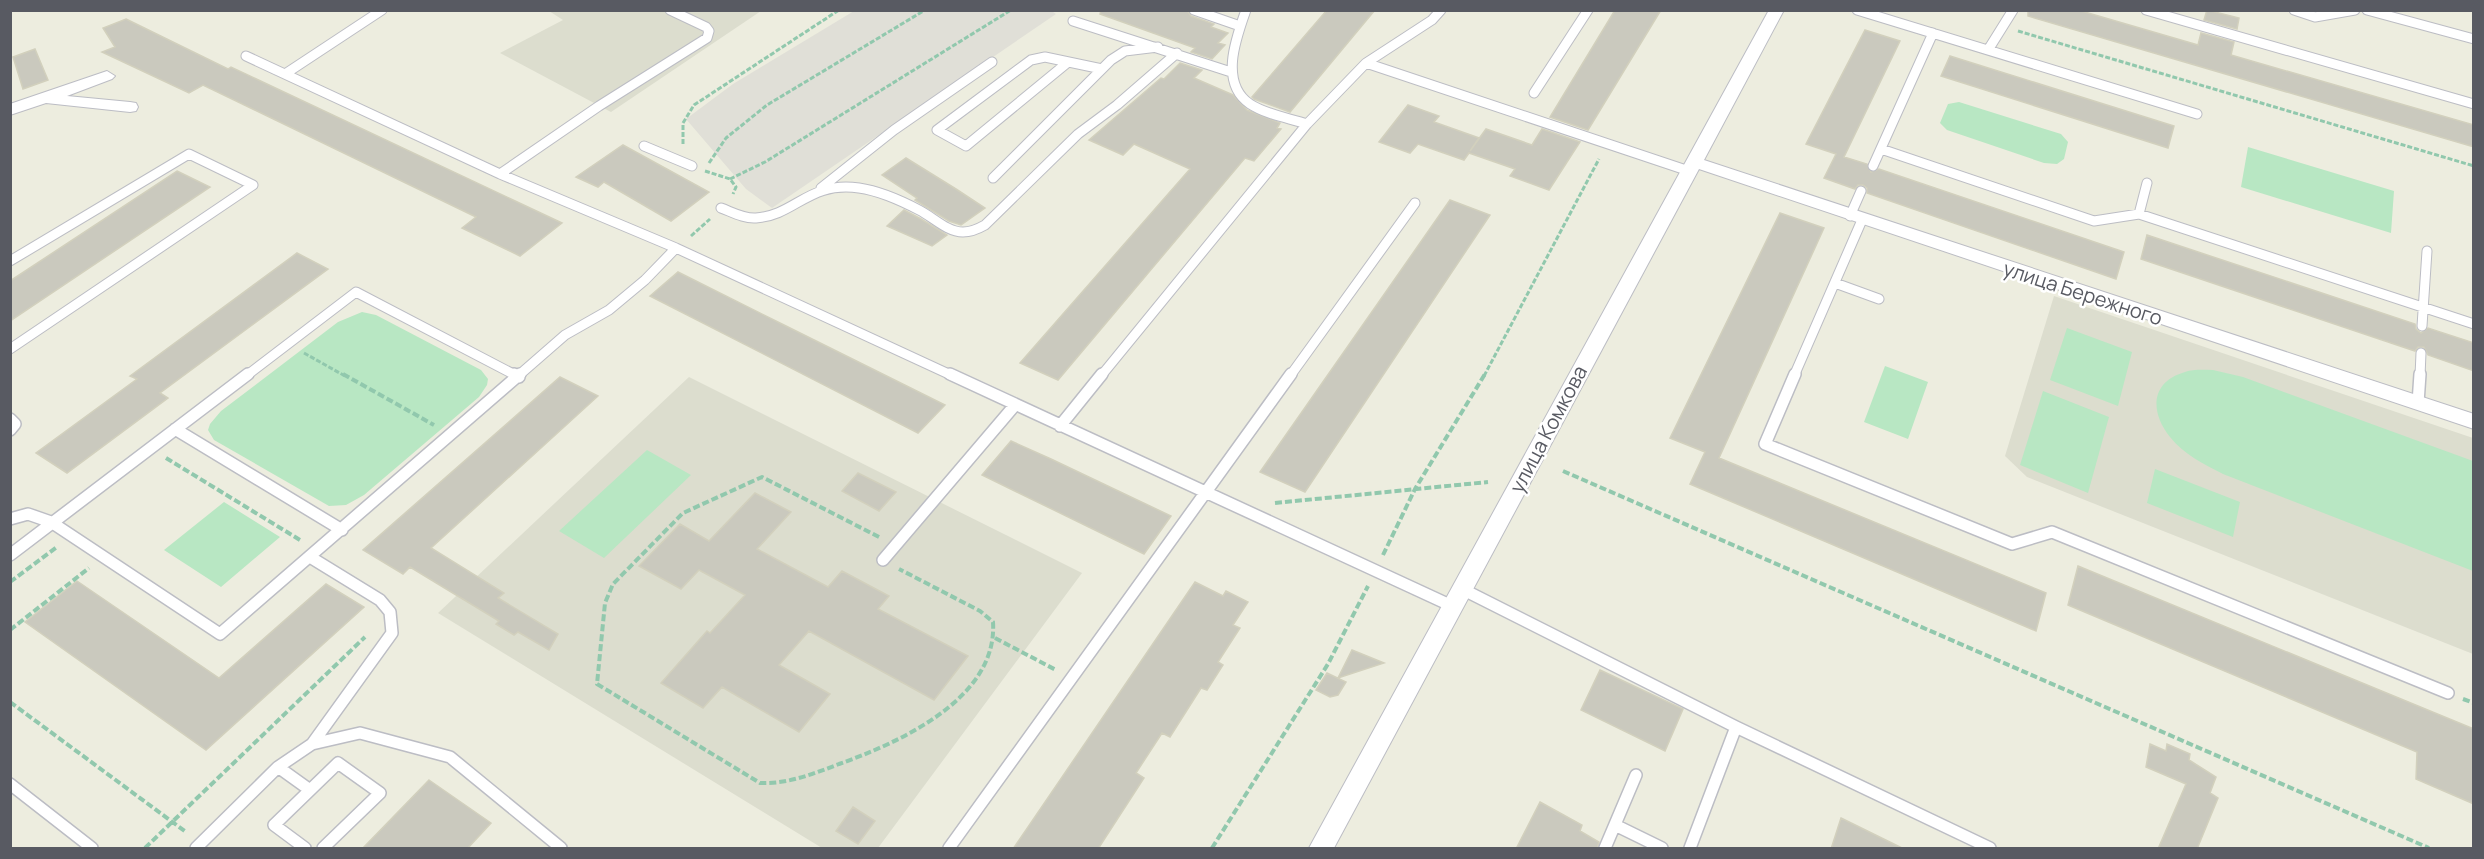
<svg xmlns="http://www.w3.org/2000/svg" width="2484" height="859" font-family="Manrope,sans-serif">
	<rect width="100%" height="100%" fill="#ededdf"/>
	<!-- industrial -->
	<path fill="#e0dfd7" d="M1050,10l6,4 -284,194 -26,-19 -60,-70 47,-35 121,-73z"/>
	<!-- education -->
	<path fill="#dcddce" d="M549,11h212l-150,101 -111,-59 63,-33z
		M2054,296l419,142v216l-446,-177 -22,-21z
		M689,377l393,196 -204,275h-56l-384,-235z"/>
	<!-- green -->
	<path fill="#b8e7c3" d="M1959,102l102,32 7,8 -4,17 -7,5 -13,-1 -97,-33 -7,-7 8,-19z
		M2248,147l146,44 -3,42 -150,-46z
		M362,312l14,3 105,55 7,9 -1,6 -8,12 -115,98 -18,10 -17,1 -115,-66 -6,-10 2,-6 11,-13 117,-89z
		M2067,328l65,24 -14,54 -68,-26z
		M1885,366l43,16 -20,57 -44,-17z
		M2213,370l30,7 230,84v110l-250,-97c-19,-10 -40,-20 -53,-37 -20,-25 -20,-55 15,-65 8,-3 19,-2 28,-2z
		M2043,391l66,26 -21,76 -68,-28z
		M647,450l44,25 -87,83 -45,-27z
		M2155,469l85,33 -7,35 -86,-34z
		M224,502l56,35 -59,50 -57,-37z"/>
	<!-- building -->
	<path fill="#cac9be" stroke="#d2d0bd" stroke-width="1.5" d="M1101,10h86l4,6 23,8 -3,3 17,6 -10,10 7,2 -13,14 -21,-7 4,-4 -95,-34z
		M1327,10h48l-85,102 -36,-13 -2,-2z
		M1615,10h46l-73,120 -38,-13z
		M2028,10h50l120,35 3,-12 33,9 -3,13 243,70v22l-446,-131z
		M2207,10l32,8 -2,11 -33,-9z
		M126,19l102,50 3,-2 331,156 -42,33 -58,-28 14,-11 -273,-132 -14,8 -87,-41 13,-5 -12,-19z
		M1865,30l35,11 -56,116 23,7 4,8 8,-3 245,83 -8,27 -249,-86v-5l-4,-3h-5l-3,4 -31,-11 12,-24 -30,-10z
		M35,49l13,31 -25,9 -10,-32z
		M1950,56l224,70 -6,22 -227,-72z
		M1180,63l22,7 -8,8 39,17 14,15 33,13 -3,5 4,1 -27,32 -9,-3 -187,222 -38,-17 170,-194 -56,-25 -11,11 -34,-15 72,-62 3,1z
		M1408,105l31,11 -5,6 45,16 -9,13 16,-22 46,16 10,-16 38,13 -31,48 -39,-14 5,-7 -46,-16 -5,7 -46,-16 -8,9 -31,-11z
		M623,145l86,47 -38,29 -67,-39 -6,5 -22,-10z
		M906,158l50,31 29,19 -24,17 -12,-4 -34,-21 2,-2 -35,-23z
		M177,171l33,16 -200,134v-40z
		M1450,200l40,15 -185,277 -45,-20z
		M904,210l17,9 26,16 -15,11 -45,-20z
		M1780,213l44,15 -105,230 327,135 -10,38 -346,-147 15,-32 -35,-14z
		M2147,235l268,89 1,5 5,4 7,-5 46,15v28l-46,-16 -4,-8h-6l-3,4 -274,-92z
		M297,253l31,16 -168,124 8,5 -101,75 -31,-20 101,-74 -7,-3z
		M678,272l106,53 161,80 -27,28 -268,-137z
		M560,377l38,19 -167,152 73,45 -6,5 60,36 -9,16 -31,-18 -4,3 -18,-11 3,-3 -89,-54 -7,7 -40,-24z
		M1011,441l40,18 120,57 -27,38 -162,-79z
		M858,473l38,19 -17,19 -37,-20z
		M755,493l36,19 -34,37 71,38 14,-16 47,25 -11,13 90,47 -34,44 -125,-69 -30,34 51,29 -31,38 -77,-45 -19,21 -42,-25 46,-52 3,2 35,-38 -46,-25 -18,19 -42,-23 41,-42 29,17z
		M2078,566l396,163v75l-58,-25 1,-27 -349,-147z
		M77,581l142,97 107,-94 38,23 -158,143 -181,-128z
		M1195,582l28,14 3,-5 22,11 -15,23 7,3 -22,34 5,3 -16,25 -6,-2 -31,49 -8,-4 -26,40 8,5 -46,71h-85z
		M1352,650l32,13 -46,15z
		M1600,670l83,39 -18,42 -84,-41z
		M1327,673l19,9 -8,13 -8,2 -14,-7z
		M2150,744l16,7 1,-7 23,10 -1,6 27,17 -6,16 8,5 -21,51h-39l28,-65 -40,-17z
		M429,780l62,43 -24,26h-105z
		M1540,802l42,23 -2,6 19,11 -2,7h-81z
		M853,807l22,14 -17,23 -22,-13z
		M1841,818l63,31h-73z"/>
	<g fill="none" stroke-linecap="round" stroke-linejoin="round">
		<!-- lane-far1 casing -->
		<g stroke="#bcbdc4" stroke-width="11">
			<path id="lane-far1" d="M1194,10l46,16
				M1246,10c-10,28 -27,73 4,94 17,11 39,14 57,20
				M1857,10l340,104
				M2146,10l328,94
				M2294,10l21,7 40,-7
				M2367,10l107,29
				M1073,21l158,51
				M1988,50l25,-40
				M246,56l254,118 176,74 277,128
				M1067,63l-101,83 -29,-16 94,-70 14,-3 57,12
				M1366,63l66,-43 9,-10
				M285,74l97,-64
				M1534,93l54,-83
				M644,146l48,20
				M1881,149l213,72 45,-7 335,110
				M1873,166l60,-133
				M500,174l99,-68 108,-68 2,-7 -3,-4 -36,-17
				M993,178l118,-118 14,-9 33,-4
				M821,188l73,-58 98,-68
				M721,208c11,4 23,11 35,10 40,-3 52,-37 103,-30 21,3 41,12 60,22 14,7 28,22 44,22 8,0 15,-3 22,-7l93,-91 39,-29 60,-52
				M2139,214l8,-31
				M1850,216l11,-25
				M10,261l179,-107 64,31 -243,164
				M1835,283l44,16
				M2422,326l5,-75
				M246,376l110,-84 161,84
				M518,376l47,-41 44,-25 36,-30 31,-32
				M1101,376l206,-252 59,-61 323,108
				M1290,376l125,-173
				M1794,376l68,-156
				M2420,376l1,-23"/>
		</g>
		<!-- lane casing -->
		<g stroke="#bcbdc4" stroke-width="14">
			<path id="lane" d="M514,374l5,3
				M950,374l502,232
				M1795,374l-30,70 247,100 40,-12 396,161
				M2418,403l2,-29
				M10,419l5,5 -5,6
				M1060,426l42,-52
				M175,429l167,101
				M10,519l18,-5 23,8 169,112 300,-260
				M10,555l238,-181
				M310,557l70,43 10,12 2,21 -80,111
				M883,560l132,-155
				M1462,589l274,138 254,121
				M278,767l32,23
				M10,784l82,64
				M1615,825l47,23
				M196,848l82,-81 34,-23 48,-11 90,24 111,91
				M305,848l-31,-23 64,-62 42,30 -57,55
				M949,848l342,-474
				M1605,848l31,-73
				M1690,848l46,-121"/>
		</g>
		<!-- street casing -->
		<g stroke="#bcbdc4" stroke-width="2">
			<path id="street" d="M1769,10h15l-80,150 770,254v15l-775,-260 -365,679h-25z
				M107,71l8,5 -3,3 -45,17 63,6 6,1 2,4 -2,4 -6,1 -84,-9 -36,12v-11z"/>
		</g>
		<!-- path-far1 -->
		<path stroke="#91c8ad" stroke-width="3" stroke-dasharray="5 2" stroke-linecap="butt" d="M2018,31l456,135
			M683,144v-21l11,-18 145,-95
			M709,163l17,-25 41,-33 158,-95
			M705,171l25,8 6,8 -3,7
			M730,179l35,-17 246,-152
			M691,236l19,-17
			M304,353l41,23
			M1484,376l115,-217"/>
		<!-- path -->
		<path stroke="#91c8ad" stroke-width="4" stroke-dasharray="7 3" stroke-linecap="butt" d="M343,374l91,51
			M166,458l134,82
			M1563,471l866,377
			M1275,503l213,-21
			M879,537l-117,-60 -79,36 -70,71 -8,19 -8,81 163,99c28,1 53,-9 79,-19 59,-21 159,-65 154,-142l-13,-11 -81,-42
			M1383,555l32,-66 70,-115
			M10,582l47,-35
			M10,630l79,-62
			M995,638l61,32
			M2463,699l11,4
			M10,702l176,130
			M145,848l220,-211
			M1212,848l116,-184 40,-78"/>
		<!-- lane-far1 -->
		<use href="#lane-far1" stroke="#fff" stroke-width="9"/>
		<!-- lane -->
		<use href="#lane" stroke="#fff" stroke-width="11"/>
		<!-- street -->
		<use href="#street" fill="#fff" fill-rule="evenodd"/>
	</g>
	<g text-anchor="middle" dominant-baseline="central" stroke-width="5" stroke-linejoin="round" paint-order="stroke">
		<!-- street labels -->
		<g font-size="20" fill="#585a62" stroke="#fff">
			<text transform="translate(2083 293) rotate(18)">улица Бережного</text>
			<text transform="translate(1548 429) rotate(-62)">улица Комкова</text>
		</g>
	</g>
	<!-- border -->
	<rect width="2484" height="859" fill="none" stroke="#585a62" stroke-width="24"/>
</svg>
